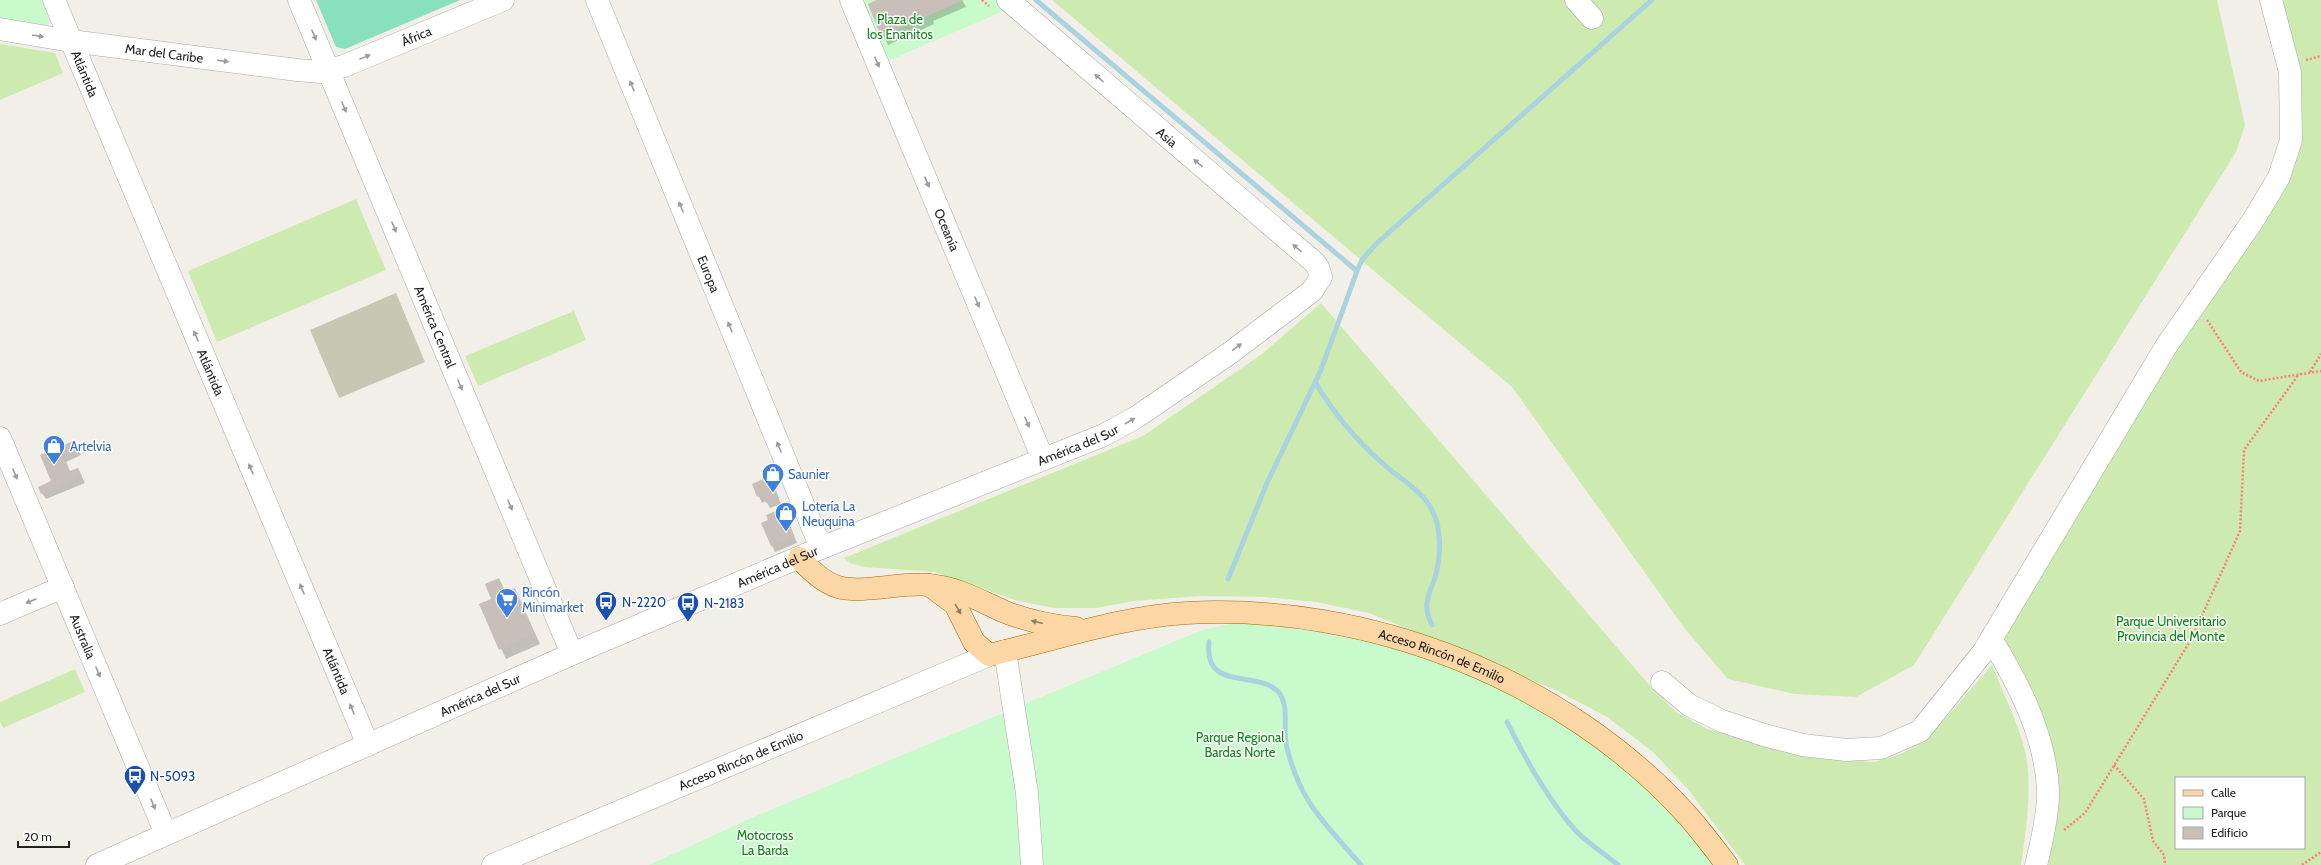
<svg xmlns="http://www.w3.org/2000/svg" width="2321" height="865" font-family="Cabin,sans-serif">
	<rect width="100%" height="100%" fill="#f2efe9"/>
	<!-- construction -->
	<path fill="#c7c7b4" d="M396,293l29,69 -86,36 -29,-68z"/>
	<!-- grass -->
	<path fill="#cdebb0" fill-rule="evenodd" d="M1052,0h1165l28,125 -9,27 -322,513 -58,32 -62,-3 -66,-15 -43,-50 -173,-242z
		M2271,0h50v865h-285l12,-75 -57,-151 300,-499zM2176,778h128v70h-128z
		M0,44l55,9 8,20 -63,27z
		M356,199l30,71 -169,72 -29,-71z
		M1321,303l330,384 25,25 31,17 136,31 32,2 28,-9 26,-16 63,-72c11,28 26,57 33,86 8,33 1,81 -4,114h-276l-58,-77 -34,-36 -46,-35 -49,-26 -189,-78 -53,-11 -51,-5 -66,-1 -65,5 -38,7h-42l-36,-7 -83,-29 -71,-5 -14,-4 -6,-5 299,-122 119,-82z
		M574,311l12,29 -108,46 -13,-30z
		M75,669l10,23 -82,36 -3,-7v-19z"/>
	<!-- park -->
	<path fill="#c8facc" d="M0,0h42l6,15 1,9 -3,3 -46,-6z
		M859,0h136l11,10 -121,52z
		M1234,623c45,3 91,7 135,16 31,7 62,20 91,32 104,45 186,102 253,194h-1064l100,-46 453,-189z"/>
	<!-- pitch -->
	<path fill="#88e0be" d="M316,0h144l-115,49 -9,-2z"/>
	<!-- shadow -->
	<path fill="#0003" d="M880,0h82l4,7 -33,14 1,3 -46,21 -19,-40z
		M78,447l3,8 -15,7 4,10 11,3 4,8 -39,16 -4,-6 10,-11 -10,-27z
		M753,484h20l8,20 -11,4 -4,-7 -4,2z
		M786,515l11,28 -22,9 -13,-28z
		M499,579l7,14 9,-4 25,55 -34,15 -26,-55 13,-5z"/>
	<g fill="none" stroke-linecap="round" stroke-linejoin="round">
		<!-- stream -->
		<path stroke="#aad3df" stroke-width="5" d="M1036,0l321,271
			M1315,382c18,30 40,57 66,80 16,15 41,28 51,48 9,17 9,41 5,60 -5,22 -17,32 -5,55
			M1228,579l39,-96 54,-113 36,-99 5,-11 15,-17 275,-243
			M1209,642c-6,52 52,26 71,52 10,16 2,37 7,54 14,56 38,75 74,117
			M1507,722c19,38 40,76 68,108 12,13 29,23 43,35"/>
	</g>
	<!-- building -->
	<path fill="#c7bfb8" d="M877,0h87l-83,36 -13,-32z
		M75,440l4,9 -16,6 7,16 8,-3 4,8 -41,18 -3,-7 13,-6 -11,-26z
		M770,476l9,22 -13,5 -4,-8 -5,2 -5,-13z
		M783,508l11,29 -23,9 -10,-23 7,-3 -2,-5z
		M499,578l6,14 10,-4 20,46 -36,16 -20,-46 12,-5 -6,-15z"/>
	<g fill="none" stroke-linecap="round" stroke-linejoin="round">
		<!-- minor casing -->
		<g stroke="#a9a9a9" stroke-width="23">
			<g id="minor">
				<path id="s1" d="M54,0l314,745"/>
				<path id="s2" d="M299,0l273,654"/>
				<path id="s3" d="M597,0l224,548"/>
				<path id="s4" d="M851,0l192,459"/>
				<path d="M1576,0l16,18"/>
				<path id="s5" d="M0,29l71,12 226,29 24,2 23,-6 159,-66"/>
				<path id="s6" d="M0,438l166,396"/>
				<path d="M0,614l63,-27"/>
				<path d="M1991,639c28,45 54,96 57,150 1,20 -7,56 -12,76"/>
				<path d="M1005,651l22,142 5,72"/>
				<path d="M1662,682l27,23 33,16 42,14 39,10 43,5 35,-2 39,-17 64,-80 181,-303 89,-129 25,-42 12,-37 -1,-68 -19,-72"/>
				<path id="s7" d="M97,865l475,-211 249,-106 283,-113 31,-17 95,-65 82,-62 9,-14 -3,-10 -4,-5 -306,-262"/>
				<path id="s8" d="M493,865l496,-210"/>
			</g>
		</g>
		<!-- major casing -->
		<g stroke="#a06b00" stroke-width="23">
			<g id="major">
				<path d="M799,558c11,11 23,24 39,29 24,7 63,-5 91,-2 30,3 49,15 76,27 23,9 47,14 71,16"/>
				<path id="s9" d="M929,585l26,19 19,38 15,13c66,-15 130,-38 198,-42 182,-10 379,67 501,203 14,16 26,32 39,49"/>
			</g>
		</g>
		<!-- path -->
		<path stroke="#fa8072" stroke-width="2.5" stroke-dasharray="2 2" stroke-linecap="butt" d="M982,0l7,6
			M2306,60l15,-4
			M2207,320l34,52 18,9 62,-10
			M2310,372l11,-18
			M2114,765l30,34 9,42 11,14 1,10
			M2064,830l21,-17 107,-175 48,-107 4,-81 55,-76
			M2302,865l19,-13"/>
		<!-- minor -->
		<use href="#minor" stroke="#fff" stroke-width="22"/>
		<!-- major -->
		<use href="#major" stroke="#fcd6a4" stroke-width="22"/>
	</g>
	<!-- one-way arrows -->
	<defs><path id="oneway-solid" d="M-6-.8H1V-3.2L6.5 0L1 3.2V.8H-6Z"/></defs>
	<g fill="#9c9c9c">
		<use href="#oneway-solid" transform="translate(314 35) rotate(67)"/>
		<use href="#oneway-solid" transform="translate(38 36) rotate(9)"/>
		<use href="#oneway-solid" transform="translate(365 57) rotate(-22)"/>
		<use href="#oneway-solid" transform="translate(223 61) rotate(7)"/>
		<use href="#oneway-solid" transform="translate(877 62) rotate(67)"/>
		<use href="#oneway-solid" transform="translate(1099 78) rotate(-139)"/>
		<use href="#oneway-solid" transform="translate(632 86) rotate(-112)"/>
		<use href="#oneway-solid" transform="translate(344 107) rotate(67)"/>
		<use href="#oneway-solid" transform="translate(1198 163) rotate(-139)"/>
		<use href="#oneway-solid" transform="translate(927 182) rotate(67)"/>
		<use href="#oneway-solid" transform="translate(681 207) rotate(-112)"/>
		<use href="#oneway-solid" transform="translate(394 227) rotate(67)"/>
		<use href="#oneway-solid" transform="translate(1297 248) rotate(-139)"/>
		<use href="#oneway-solid" transform="translate(977 302) rotate(67)"/>
		<use href="#oneway-solid" transform="translate(730 327) rotate(-112)"/>
		<use href="#oneway-solid" transform="translate(196 336) rotate(-113)"/>
		<use href="#oneway-solid" transform="translate(1237 347) rotate(-36)"/>
		<use href="#oneway-solid" transform="translate(460 385) rotate(67)"/>
		<use href="#oneway-solid" transform="translate(1130 421) rotate(-30)"/>
		<use href="#oneway-solid" transform="translate(1027 422) rotate(67)"/>
		<use href="#oneway-solid" transform="translate(779 447) rotate(-112)"/>
		<use href="#oneway-solid" transform="translate(251 469) rotate(-113)"/>
		<use href="#oneway-solid" transform="translate(15 474) rotate(67)"/>
		<use href="#oneway-solid" transform="translate(510 505) rotate(67)"/>
		<use href="#oneway-solid" transform="translate(302 589) rotate(-113)"/>
		<use href="#oneway-solid" transform="translate(31 601) rotate(157)"/>
		<use href="#oneway-solid" transform="translate(98 672) rotate(67)"/>
		<use href="#oneway-solid" transform="translate(352 709) rotate(-113)"/>
		<use href="#oneway-solid" transform="translate(153 804) rotate(67)"/>
	</g>
	<g fill="#8f7c63">
		<use href="#oneway-solid" transform="translate(958 609) rotate(60)"/>
		<use href="#oneway-solid" transform="translate(1037 622) rotate(-166)"/>
	</g>
	<!-- icons -->
	<defs>
		<g id="shop-pin" transform="scale(1.15)"><path d="M0 17L-7.5 6A9.5 9.5 0 1 1 7.5 6Z" fill="#3f7fe0" stroke="#fff"/><path d="M-5-2.5h2.3a2.7 3.5 0 0 1 5.4 0H5L5.5 6h-11ZM-1.5-2.5h3a1.5 2.3 0 0 0-3 0Z" fill="#fff"/></g>
		<g id="supermarket-pin" transform="scale(1.15)"><path d="M0 17L-7.5 6A9.5 9.5 0 1 1 7.5 6Z" fill="#3f7fe0" stroke="#fff"/><path d="M-6-5.5h2.5l.6 2H6L4.5 2H-2.5L-4.4-4H-6ZM-1.5 3.2a1.3 1.3 0 1 0 .1 0ZM3 3.2a1.3 1.3 0 1 0 .1 0Z" fill="#fff"/></g>
		<g id="bus-pin" transform="scale(1.15)"><path d="M0 17L-7.5 6A9.5 9.5 0 1 1 7.5 6Z" fill="#1a4fb4" stroke="#fff"/><path d="M-5-6H5V4H4V6H2V4H-2V6H-4V4H-5ZM-3.5-4V0h7V-4ZM-3.5 1.2v1.5H-2V1.2ZM2 1.2v1.5H3.5V1.2Z" fill="#fff"/></g>
	</defs>
	<g fill-rule="evenodd">
		<use href="#shop-pin" x="54" y="446"/>
		<use href="#shop-pin" x="773" y="474"/>
		<use href="#shop-pin" x="786" y="513"/>
		<use href="#supermarket-pin" x="507" y="599"/>
		<use href="#bus-pin" x="606" y="602"/>
		<use href="#bus-pin" x="688" y="603"/>
		<use href="#bus-pin" x="135" y="776"/>
	</g>
	<g text-anchor="middle" dominant-baseline="central" stroke-width="3" stroke-linejoin="round" paint-order="stroke">
		<!-- park labels -->
		<g font-size="13" fill="#0c8416" stroke="#fff">
			<text x="900" y="19">Plaza de<tspan x="900" dy="15">los Enanitos</tspan></text>
			<text x="2171" y="621">Parque Universitario<tspan x="2171" dy="15">Provincia del Monte</tspan></text>
			<text x="1240" y="737">Parque Regional<tspan x="1240" dy="15">Bardas Norte</tspan></text>
			<text x="765" y="835">Motocross<tspan x="765" dy="15">La Barda</tspan></text>
		</g>
		<!-- street labels -->
		<g font-size="13" fill="#222" stroke="#fff">
			<text stroke="none"><textPath href="#s5" startOffset="426">África</textPath></text>
			<text stroke="none"><textPath href="#s5" startOffset="166">Mar del Caribe</textPath></text>
			<text stroke="none"><textPath href="#s1" startOffset="80">Atlántida</textPath></text>
			<text transform="translate(1167 137) rotate(41)">Asia</text>
			<text stroke="none"><textPath href="#s4" startOffset="249">Oceanía</textPath></text>
			<text stroke="none"><textPath href="#s3" startOffset="296">Europa</textPath></text>
			<text stroke="none"><textPath href="#s2" startOffset="354">América Central</textPath></text>
			<text stroke="none"><textPath href="#s1" startOffset="404">Atlántida</textPath></text>
			<text stroke="none"><textPath href="#s7" startOffset="1067">América del Sur</textPath></text>
			<text stroke="none"><textPath href="#s7" startOffset="743">América del Sur</textPath></text>
			<text stroke="none"><textPath href="#s6" startOffset="215">Australia</textPath></text>
			<text stroke="none"><textPath href="#s9" startOffset="558">Acceso Rincón de Emilio</textPath></text>
			<text stroke="none"><textPath href="#s1" startOffset="728">Atlántida</textPath></text>
			<text stroke="none"><textPath href="#s7" startOffset="419">América del Sur</textPath></text>
			<text stroke="none"><textPath href="#s8" startOffset="269">Acceso Rincón de Emilio</textPath></text>
		</g>
		<!-- shop labels -->
		<g font-size="13" fill="#366cbe" stroke="#fff" text-anchor="start">
			<text x="70" y="446">Artelvia</text>
			<text x="788" y="474">Saunier</text>
			<text x="802" y="506">Lotería La<tspan x="802" dy="15">Neuquina</tspan></text>
			<text x="522" y="592">Rincón<tspan x="522" dy="15">Minimarket</tspan></text>
		</g>
		<!-- transit labels -->
		<g font-size="13" fill="#164399" stroke="#fff" text-anchor="start">
			<text x="622" y="602">N-2220</text>
			<text x="704" y="603">N-2183</text>
			<text x="150" y="776">N-5093</text>
		</g>
	</g>
	<!-- legend -->
	<rect x="2175" y="777" width="130" height="72" fill="#ffffff" stroke="#a7a7a7"/>
	<rect x="2183" y="790" width="20" height="6" fill="#fcd6a4" stroke="#a7a7a7"/>
	<text x="2211" y="797" font-size="12" fill="#222222">Calle</text>
	<rect x="2183" y="807" width="20" height="12" fill="#c8facc" stroke="#a7a7a7"/>
	<text x="2211" y="817" font-size="12" fill="#222222">Parque</text>
	<rect x="2183" y="827" width="20" height="12" fill="#c7bfb8" stroke="#a7a7a7"/>
	<text x="2211" y="837" font-size="12" fill="#222222">Edificio</text>
	<!-- scale -->
	<path d="M18 841v6h51v-6" fill="none" stroke="#222222" stroke-width="2"/>
	<text x="24" y="841" font-size="12" fill="#222222" stroke="#ffffff" stroke-width="3" paint-order="stroke">20 m</text>
</svg>
